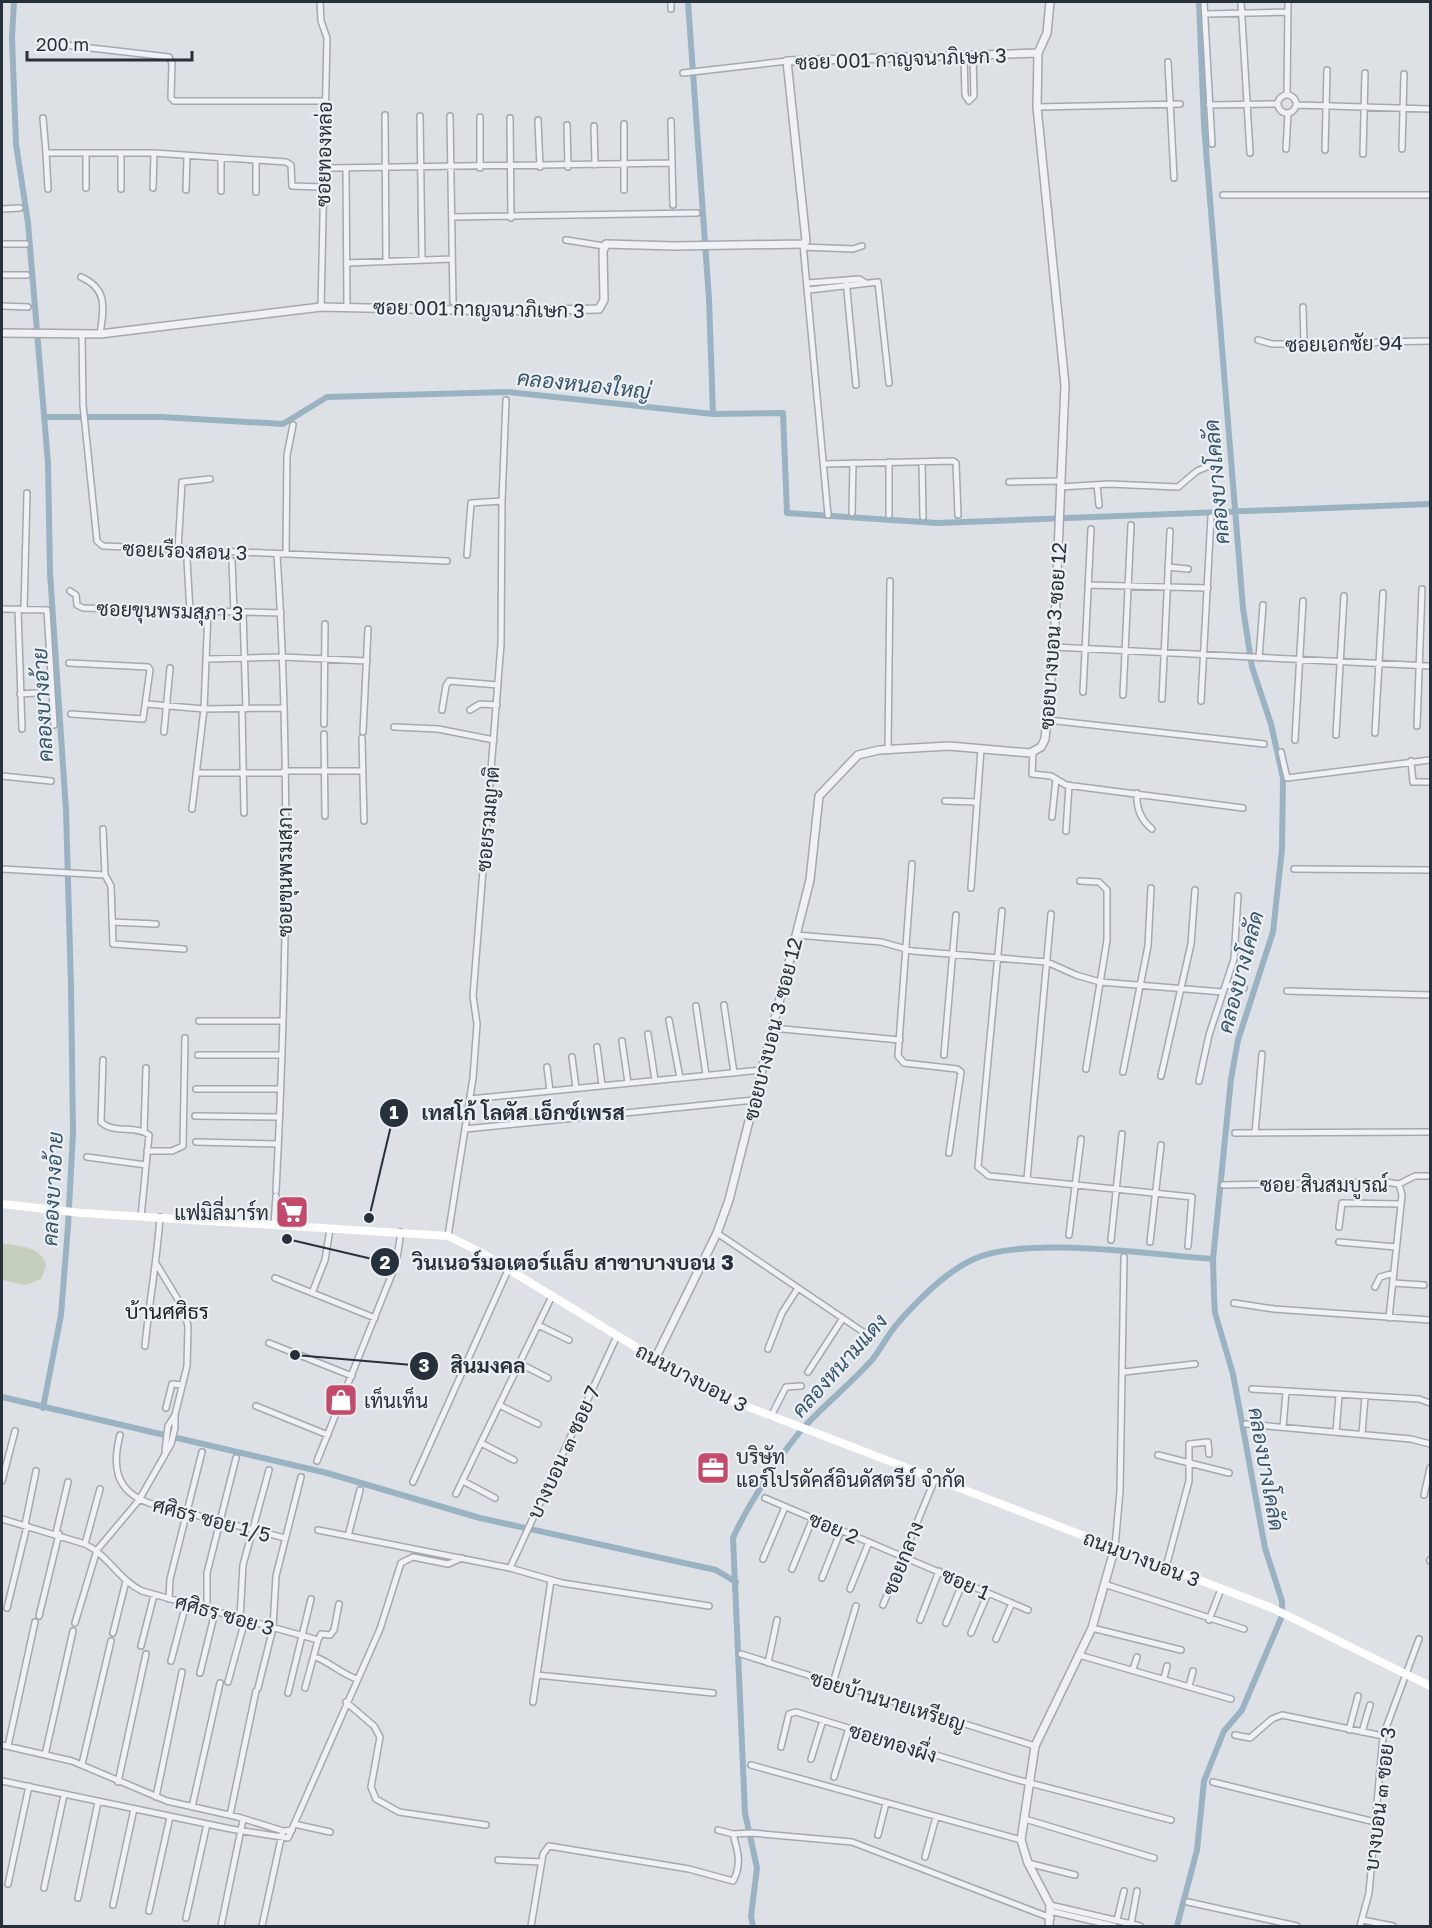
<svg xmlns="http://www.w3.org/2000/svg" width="1432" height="1928" font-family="'Golos Text',Sarabun,sans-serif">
	<rect width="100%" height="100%" fill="#dde1e5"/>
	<!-- green -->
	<path fill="#c5cfbe" d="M2,1243c17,4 40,2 44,23l-5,13 -15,6 -24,-5z"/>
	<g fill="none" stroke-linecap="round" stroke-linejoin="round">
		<!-- canal -->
		<path stroke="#9ab3c3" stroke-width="6" d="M14,2l-2,36 4,106 12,79 20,240 2,110 16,237 5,176 2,147 -5,93 -7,89 -18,93
			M713,414l70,-1 4,100 150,10 493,-19
			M44,417h117l122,7 44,-27 180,-5 206,22 -4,-115 -21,-297
			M2,1397l325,76 153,45 236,52 20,12
			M753,1926l-2,-10 6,-48 -12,-55 -12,-275c13,-30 51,-90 74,-114 21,-22 44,-41 65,-64 9,-11 16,-26 26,-37 19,-22 49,-52 76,-64 52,-24 180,-4 239,0
			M1177,1926l20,-76 7,-69 20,-50 18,-21 40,-94v-15l-17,-53 -32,-174 -18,-61 -1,-17 -1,-37 18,-180 7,-39 35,-108 9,-83 1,-71 -12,-54 -19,-57 -9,-59 -39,-483 -5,-123"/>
		<!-- minor casing -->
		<g stroke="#a3a9af" stroke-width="8">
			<path id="minor" d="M320,2l1,19 6,17 -6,269
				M671,2v7
				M1204,2l8,142
				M1241,2l9,151
				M1205,14l83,-2
				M39,42l130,15 3,6 -1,35 3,3h150
				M964,55l1,40 4,6 5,-5 -1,-41
				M1168,62l6,116
				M683,73l104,-12
				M1278 104a9 9 0 1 1 18 0a9 9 0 1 1-18 0Z
				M1287,95l1,-93
				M1209,105l69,-1
				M1297,105l133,4
				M1037,107l143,-3
				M385,115l1,146
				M420,116l2,143
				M450,116l3,186
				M480,117v51
				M43,118l3,35
				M510,118l1,100
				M538,120l2,47
				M671,121l2,84
				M624,124v66
				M567,125l1,42
				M594,126l1,39
				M1286,149l2,-35
				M1402,149l2,-75
				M1325,150l2,-80
				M1363,154l2,-81
				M221,158v33
				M331,168l340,-5
				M346,170l1,137
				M86,188v-35
				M153,188l1,-35
				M48,189l-2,-36h108l132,9 5,3 1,21 30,1
				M121,189v-36
				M186,190l1,-34
				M256,192v-32
				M1223,195h207
				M2,209l18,-1
				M452,217l245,-4
				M566,240l38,6
				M2,244h24
				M803,244l25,271
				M803,247l50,2 9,-3
				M347,263l105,-4
				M2,275h25
				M81,277c27,12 23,31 19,57
				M846,280l10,105
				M808,283l51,-4 5,3
				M809,290l69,-8 11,101
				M2,306l26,1
				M1303,307l1,37
				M82,334l1,71 14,136 6,5 344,15
				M1258,340l14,4 64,-1 23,3 19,-4 52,-1
				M889,462v53
				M922,462l1,55
				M824,464l129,-3 3,2 2,52
				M1009,482l52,-1
				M1097,485l2,20
				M1060,487l49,-3 69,3 19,-16 19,-8
				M852,513l1,-50
				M178,550l4,-68 28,-3
				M286,554l1,-99 6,-30
				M467,555l4,-52 31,-2
				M187,559l3,53
				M232,561l2,52
				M1168,567l20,2
				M1088,585l120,3
				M70,591l6,4 1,10 6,3 198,5
				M2,609l45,1 5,82 -32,2
				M18,609l4,120
				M24,610l3,-117
				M243,612l3,97
				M1054,647l376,19
				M1259,658l4,-53
				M208,659l75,-2 84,4
				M69,663l79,4 2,3 -7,49 -72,-5
				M52,692l2,33
				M1083,692l8,-163
				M1123,695l8,-170
				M1162,699l8,-168
				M1201,701l10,-184
				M147,704l57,5 78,-1
				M242,709l2,104
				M442,710l4,-24 3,-5 49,4
				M470,710l10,-6 17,1
				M1048,720l216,24
				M324,724l1,-100
				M1417,726l5,-137
				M394,727l44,2 56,11
				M164,732l6,-64
				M363,732l5,-103
				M1375,733l8,-140
				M324,734l1,82
				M1336,735l8,-139
				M362,738l2,83
				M1295,740l8,-139
				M888,749l2,-168
				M1033,752l-1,22 19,2 15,9 177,23
				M1281,752l6,26 143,-18
				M1411,761l2,21h17
				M284,771h78
				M196,773h88
				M2,776l49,5
				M1137,793c-1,14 4,27 15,36
				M945,801l32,1
				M192,809l12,-100 4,-97
				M1052,817l4,-38
				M103,829l2,46
				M1066,831l3,-46
				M912,864l-14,192 6,7 53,6 4,3 -12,81
				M2,869l103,6 6,11 2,58 71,5
				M1294,869l136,1
				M1080,881l19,1 8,8v50l-21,129
				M971,888l10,-139
				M1002,911l-24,256 11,9 11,1 192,20 -4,49
				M112,922l44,2
				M796,935l85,7 32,9 134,11 29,13 24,7 123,10
				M1226,985l18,3
				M1287,991l143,4
				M724,1005l10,68
				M696,1006l10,69
				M669,1020l11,58
				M199,1021h83
				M772,1028l128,12
				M648,1034l7,46
				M622,1041l6,42
				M597,1047l5,38
				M198,1055h83
				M944,1055l12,-140
				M572,1057l4,31
				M103,1060l-2,62c12,12 35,3 48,13l-8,82
				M547,1067l3,24
				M1123,1072l25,-126 3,-58
				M1161,1076l30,-132 4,-54
				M1199,1081l10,-46 25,-76 4,-63
				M196,1089h84
				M470,1099l291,-29
				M195,1116l84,1
				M465,1129l289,-29
				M144,1132l2,-64
				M1235,1133l195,-1
				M1255,1133l7,-79
				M196,1142l82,2
				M147,1151h25l11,-5 2,-108
				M87,1157l59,8
				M1027,1179l24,-265
				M1399,1184l16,-8h15
				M1223,1185l162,-3 14,2 3,11 -13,123
				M276,1191c11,-212 15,-426 1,-637
				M274,1225l2,-29
				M1339,1227l3,-24 59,1
				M717,1233l155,105
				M1069,1235l12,-96
				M448,1236l25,-158 4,-54 -4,-28 28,-352 1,-143 4,-101
				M1111,1240l11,-106
				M1150,1242l11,-97
				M1339,1242l57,5
				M275,1278l100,40
				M1393,1283l31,2
				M1375,1287l5,-10 14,-4
				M312,1293l13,-33 5,-31
				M1234,1303l40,6 156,11
				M538,1325l31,15
				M269,1343l83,33
				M145,1346c4,-43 12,-85 15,-129
				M768,1349l14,-36 16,-25
				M519,1363l29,15
				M808,1372l35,-54
				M1124,1372l71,-8
				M1252,1389l167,10 11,4
				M499,1405l39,19
				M256,1406l72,29
				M166,1408l6,-24 10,1
				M771,1416l15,-29 15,-1
				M1246,1424l165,15 19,5
				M1283,1427l3,-35
				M1336,1432l3,-36
				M1362,1434l3,-37
				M120,1435c-8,31 -5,56 29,68l136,35
				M481,1443l33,17
				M165,1451l3,-25 7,-11
				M1158,1455l71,18
				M317,1461l79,-197 5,-32
				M2,1481l13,-50
				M463,1481l32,17
				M413,1482l95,-212
				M456,1494l96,-198
				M1424,1495l6,-27
				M765,1498l263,112
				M2,1519l83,25c23,11 34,36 57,47l176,49 -13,48
				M25,1525l11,-54
				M318,1530l192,38 52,15 147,23
				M56,1533l12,-51
				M348,1536l12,-46
				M85,1544l15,-55
				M1115,1547l5,-56 4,-234
				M763,1559l22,-52
				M1430,1560v1
				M1166,1567l23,-86v-37l19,-2 1,12
				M510,1568l107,-232
				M792,1569l21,-51
				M822,1578l19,-48
				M1104,1584l140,45
				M850,1589l19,-47
				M169,1599l1,-20 32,-127
				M883,1605l52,-126
				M7,1608l20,-82
				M207,1609v-36l29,-115
				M39,1616l20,-82
				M240,1618l3,-53 26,-95
				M920,1620l19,-49
				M1209,1620l12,-31
				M75,1623l22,-73 42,-50 32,-56 4,-16v-13l12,-49 1,-39 -3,-16 -28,-46
				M946,1623l17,-41
				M1092,1628l89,22
				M113,1633l13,-52
				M971,1633l17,-40
				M996,1639l16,-36
				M318,1640l3,-6 9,1 4,-5 5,-26
				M141,1646l13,-51
				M741,1654l294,92
				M1079,1655l152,44
				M318,1658c14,6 24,16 39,21
				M171,1661l15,-57
				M768,1663l9,-43
				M1133,1669l4,-12
				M200,1673l15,-61
				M537,1675l176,18
				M1164,1678l3,-12
				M228,1682l17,-62
				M833,1683l23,-77
				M1189,1686l4,-15
				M258,1688l15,-60 3,-52 25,-99
				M288,1693l23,-94
				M346,1702l28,24 6,11 -9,50 5,12 23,13 87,13
				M533,1702l18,-122
				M1349,1730l9,-34
				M1362,1732l8,-27
				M1235,1735l15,3 22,-19 10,-4 101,21
				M2,1745l70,16 95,40 71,16 45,14 9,-1
				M8,1746l27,-124
				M781,1747l8,-33 7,-2 215,66 160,42
				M45,1755l28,-124
				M811,1759l12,-39
				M82,1764l29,-123
				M751,1765l270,75
				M834,1777l15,-49
				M2,1781l229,48 57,9 92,-209 21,-66 12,-6 35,7 14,-6
				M118,1782l28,-128
				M1213,1782l162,40
				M156,1797l26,-125
				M192,1807l28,-124
				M230,1815l26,-124
				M1025,1819l129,39
				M294,1824l36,8
				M718,1830l15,4 19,-1 100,9 199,76
				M878,1835l8,-32
				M925,1857l11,-40
				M498,1860l43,2
				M1028,1863l47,12
				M8,1884l21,-98
				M44,1888l20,-93
				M78,1898l20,-96
				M1188,1902l109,24
				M113,1905l21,-96
				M1050,1905l90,21
				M149,1911l21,-94
				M1050,1911l64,15
				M186,1918l21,-94
				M1117,1920l7,-29
				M1362,1920l31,6
				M1131,1924l6,-33
				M221,1926l22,-106
				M262,1926l20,-92
				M531,1926l12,-72 6,-8 140,23 44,12c9,-16 5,-30 0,-47
				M1360,1926l9,-33 14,-157 36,-97"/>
		</g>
		<!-- tertiary casing -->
		<g stroke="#a3a9af" stroke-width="10">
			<path id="tertiary" d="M2,333l98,1 221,-27 180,4 98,-2 5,-9 -1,-49 3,-7 68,2 129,-2 3,-3 -19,-180 251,-8
				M655,1359l62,-126 12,-33 81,-320 9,-84 39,-41 21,-5 70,-4 81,7 11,-6 4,-8 9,-92 11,-262 -28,-278 1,-54 9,-20 3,-31
				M1049,1926l1,-21 -22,-42 -7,-23 14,-94 57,-118 23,-81"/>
		</g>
		<!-- minor -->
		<use href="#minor" stroke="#eff1f4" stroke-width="5"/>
		<!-- tertiary -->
		<use href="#tertiary" stroke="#eff1f4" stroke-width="7"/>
		<!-- secondary -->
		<path stroke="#fff" stroke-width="8" d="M2,1204l80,9 366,23 32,16 192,117 58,31 542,208 158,78"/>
	</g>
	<!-- icons -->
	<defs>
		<g id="supermarket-square" transform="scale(1.725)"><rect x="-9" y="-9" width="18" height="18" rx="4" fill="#c34a6b" stroke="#ecf0f3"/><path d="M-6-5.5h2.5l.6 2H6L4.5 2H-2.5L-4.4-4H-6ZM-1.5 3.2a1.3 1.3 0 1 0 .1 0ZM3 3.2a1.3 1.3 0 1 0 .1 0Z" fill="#fff"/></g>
		<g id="shop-square" transform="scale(1.725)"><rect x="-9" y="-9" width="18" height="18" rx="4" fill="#c34a6b" stroke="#ecf0f3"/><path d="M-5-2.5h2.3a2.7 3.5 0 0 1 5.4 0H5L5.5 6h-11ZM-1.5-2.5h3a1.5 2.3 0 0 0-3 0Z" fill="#fff"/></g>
		<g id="office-square" transform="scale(1.725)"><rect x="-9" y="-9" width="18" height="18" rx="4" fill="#c34a6b" stroke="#ecf0f3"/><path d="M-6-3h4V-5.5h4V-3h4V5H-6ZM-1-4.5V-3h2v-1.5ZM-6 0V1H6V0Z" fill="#fff"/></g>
	</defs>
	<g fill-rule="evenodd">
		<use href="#supermarket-square" x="292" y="1212"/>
		<use href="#shop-square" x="341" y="1400"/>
		<use href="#office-square" x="713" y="1468"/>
	</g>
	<g text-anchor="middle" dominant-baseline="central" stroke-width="4.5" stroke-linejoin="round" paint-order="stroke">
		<!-- street labels -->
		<g font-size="20" fill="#27313b" stroke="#ecf0f3">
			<text transform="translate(901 58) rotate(-2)">ซอย 001 กาญจนาภิเษก 3</text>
			<text transform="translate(323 154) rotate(-89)">ซอยทองหล่อ</text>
			<text transform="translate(479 308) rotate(1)">ซอย 001 กาญจนาภิเษก 3</text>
			<text transform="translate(1344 343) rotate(-1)">ซอยเอกชัย 94</text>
			<text transform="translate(185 550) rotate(2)">ซอยเรืองสอน 3</text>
			<text transform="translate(170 610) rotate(2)">ซอยขุนพรมสุภา 3</text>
			<text transform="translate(1052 636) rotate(-86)">ซอยบางบอน 3 ซอย 12</text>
			<text transform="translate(487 819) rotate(-85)">ซอยรวมญาติ</text>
			<text transform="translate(284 872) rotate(-90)">ซอยขุนพรมสุภา</text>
			<text transform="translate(772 1029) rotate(-76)">ซอยบางบอน 3 ซอย 12</text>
			<text x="1324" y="1184">ซอย สินสมบูรณ์</text>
			<text transform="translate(692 1377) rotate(28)">ถนนบางบอน 3</text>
			<text transform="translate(563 1452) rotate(-65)">บางบอน ๓ ซอย 7</text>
			<text transform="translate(212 1519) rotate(15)">ศศิธร ซอย 1/5</text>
			<text transform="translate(834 1527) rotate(23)">ซอย 2</text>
			<text transform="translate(902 1558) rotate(-68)">ซอยกลาง</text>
			<text transform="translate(1142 1558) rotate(21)">ถนนบางบอน 3</text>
			<text transform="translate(966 1583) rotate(24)">ซอย 1</text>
			<text transform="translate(225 1614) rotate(16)">ศศิธร ซอย 3</text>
			<text transform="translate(888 1700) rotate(17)">ซอยบ้านนายเหรียญ</text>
			<text transform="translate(893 1742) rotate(17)">ซอยทองผึ่ง</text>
			<text transform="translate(1379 1799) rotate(-83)">บางบอน ๓ ซอย 3</text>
		</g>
		<!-- poi labels -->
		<g font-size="20" fill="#27313b" stroke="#ecf0f3" text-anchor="start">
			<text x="269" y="1212" text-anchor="end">แฟมิลี่มาร์ท</text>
			<text x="364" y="1400">เท็นเท็น</text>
			<text x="736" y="1456">บริษัท<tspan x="736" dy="23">แอร์โปรดัคส์อินดัสตรีย์ จำกัด</tspan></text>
		</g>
		<!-- water labels -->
		<g font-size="21" font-style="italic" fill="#35546b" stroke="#ecf0f3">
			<text transform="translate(584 384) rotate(6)">คลองหนองใหญ่</text>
			<text transform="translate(1216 482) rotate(-95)">คลองบางโคลัด</text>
			<text transform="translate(42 705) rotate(-93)">คลองบางอ้าย</text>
			<text transform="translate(1240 972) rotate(-75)">คลองบางโคลัด</text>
			<text transform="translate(52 1189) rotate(-87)">คลองบางอ้าย</text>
			<text transform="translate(839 1365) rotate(-48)">คลองหนามแดง</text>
			<text transform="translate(1267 1469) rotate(80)">คลองบางโคลัด</text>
		</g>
		<!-- neighbourhood labels -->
		<g font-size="21" fill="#1a222b" stroke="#ecf0f3">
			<text x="167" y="1311">บ้านศศิธร</text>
		</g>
	</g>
	<!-- callouts -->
	<path fill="none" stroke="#27313b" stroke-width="2" d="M369 1218L394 1113M287 1239L385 1262M295 1355L424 1366"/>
	<g fill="#27313b" stroke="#ecf0f3" stroke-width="2">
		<circle cx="369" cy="1218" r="6"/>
		<circle cx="287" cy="1239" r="6"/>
		<circle cx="295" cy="1355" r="6"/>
		<circle cx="394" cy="1113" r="15"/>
		<circle cx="385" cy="1262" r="15"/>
		<circle cx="424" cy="1366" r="15"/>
	</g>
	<g font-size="18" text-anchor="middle" font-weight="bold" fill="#fff">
		<text x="394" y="1119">1</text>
		<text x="385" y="1269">2</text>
		<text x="424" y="1372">3</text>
	</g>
	<g font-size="21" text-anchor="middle" font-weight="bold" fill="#27313b" stroke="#ecf0f3" stroke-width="4.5" stroke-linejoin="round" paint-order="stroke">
		<text x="523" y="1120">เทสโก้ โลตัส เอ็กซ์เพรส</text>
		<text x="573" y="1270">วินเนอร์มอเตอร์แล็บ สาขาบางบอน 3</text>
		<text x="488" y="1373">สินมงคล</text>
	</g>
	<!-- border -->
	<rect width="1432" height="1928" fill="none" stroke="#27313b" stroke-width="6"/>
	<!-- scale -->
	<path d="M27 51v9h165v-9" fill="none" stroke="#27313b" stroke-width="3"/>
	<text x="36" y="51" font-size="18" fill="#27313b" stroke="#ecf0f3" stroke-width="4.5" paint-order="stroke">200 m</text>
</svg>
